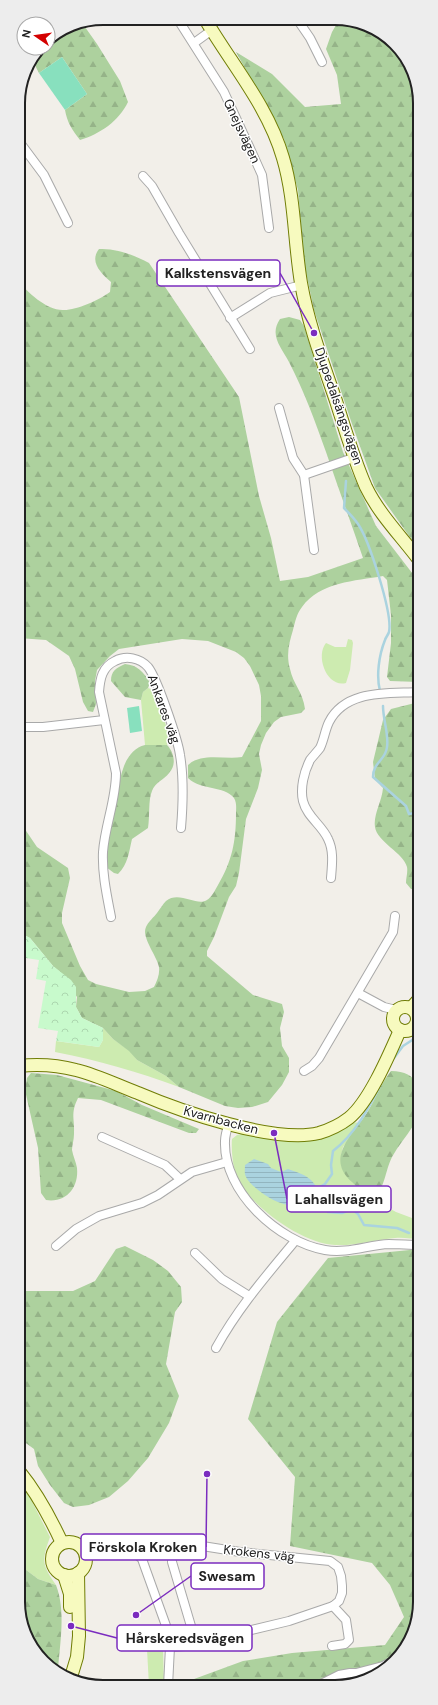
<svg xmlns="http://www.w3.org/2000/svg" width="438" height="1705" font-family="'DM Sans',sans-serif">
<style>
.grass{fill:#cdebb0}
.forest{fill:url(#forest-firs)}
.park{fill:url(#park-crowns)}
.pitch{fill:#88e0be}
.water{fill:url(#water-rules)}
.lines{fill:none;stroke-linecap:round;stroke-linejoin:round}
.stream{stroke:#aad3df;stroke-width:2.5}
.street-casing{stroke:#a9a9a9;stroke-width:10}
.secondary-casing{stroke:#707d05;stroke-width:14}
.street{stroke:#fff;stroke-width:8}
.secondary{stroke:#f7fabf;stroke-width:12}
.labels{text-anchor:middle;dominant-baseline:central;stroke-width:3;stroke-linejoin:round;paint-order:stroke}
.street-label{font-size:13px;fill:#222;stroke:#fff}
.rim{fill:none;stroke:#222;stroke-width:2}
.leader{fill:none;stroke:#7b2cbf;stroke-width:1.5}
.callout-dot{fill:#7b2cbf;stroke:#fff;stroke-width:1.5}
.callout{fill:#fff;stroke:#7b2cbf;stroke-width:1.5}
.callout-label{font-size:14px;text-anchor:middle;font-weight:bold;fill:#222}
</style>
<defs>
<pattern id="forest-firs" width="22" height="20" patternUnits="userSpaceOnUse"><rect width="22" height="20" fill="#add19e"/><path d="M5 1l3.5 6h-7zM16 11l3.5 6h-7z" fill="#95b388"/></pattern>
<pattern id="park-crowns" width="20" height="18" patternUnits="userSpaceOnUse"><rect width="20" height="18" fill="#c8facc"/><path d="M2 6a3 3 0 1 1 6 0M12 15a3 3 0 1 1 6 0" fill="none" stroke="#acd6af"/></pattern>
<pattern id="water-rules" width="6" height="5" patternUnits="userSpaceOnUse"><rect width="6" height="5" fill="#aad3df"/><path d="M0 2.5h6" fill="none" stroke="#92b5bf"/></pattern>
</defs>
<rect width="100%" height="100%" fill="#f2efe9"/>
<g class="grass">
<path d="M348,639L352,640L353,643L350,670L346,683C327,688 315,656 326,643L335,647H346Z"/>
<polygon points="148,688 153,690 171,739 167,745 145,745 141,700 143,692"/>
<path d="M103,1028L113,1039L130,1051L137,1060L166,1076L179,1087C138,1072 98,1060 55,1052L56,1041L99,1047L103,1040Z"/>
<path d="M351,1122L361,1123L343,1147L341,1156L342,1168L363,1194L396,1212L420,1221V1239C412,1239 403,1237 395,1238C375,1240 355,1246 335,1245C303,1244 253,1208 238,1180C233,1170 231,1150 232,1139L237,1135L246,1133L262,1137L303,1141L324,1137Z"/>
<path d="M19,1476L50,1537C42,1560 41,1564 56,1585L38,1579L21,1566L19,1552Z"/>
<polygon points="153,1646 163,1648 164,1686 149,1686 147,1649"/>
</g>
<g class="forest">
<polygon points="339,20 352,20 395,43 419,91 419,550 375,488 352,424 314,310 304,263 298,190 284,139 236,52 272,74 305,107 341,104 337,75 326,49 332,32"/>
<path d="M76,24L85,27L97,44L120,81L128,102C119,121 100,134 80,140C72,130 67,122 65,110L87,94L62,57L39,73C33,62 32,58 39,48H48V39L68,26Z"/>
<path d="M99,249C116,248 134,255 149,263L239,397L259,496L271,538L280,581L308,577L363,558C351,523 338,487 326,452C315,421 304,391 289,362C281,347 269,335 280,319L289,317L300,320L304,326L343,452L376,526L419,582V682L390,681L387,677L391,643V615L387,580L383,576C355,581 320,582 302,607C297,613 295,622 293,630C289,643 286,655 290,669C293,684 303,692 305,709L301,713L281,717L274,722L266,733L261,745L259,754L262,770L258,788L246,819L239,873L236,886L229,897L214,937L207,951V956L253,995L282,1004L284,1012L280,1028L282,1046L289,1058V1072L282,1085L268,1102L252,1107L238,1108L225,1106L179,1087L166,1076L137,1060L129,1051L113,1039L103,1028L82,1018L76,1007L77,997L60,972L53,966L30,938L18,932V819L37,847L68,868L70,878L62,913V923L80,966L88,980L96,984L129,992L145,991L154,987C157,981 160,974 159,967C157,956 141,937 146,927C148,922 154,917 157,913C160,909 163,904 166,901C179,890 197,907 207,900C212,897 215,890 218,885C232,861 236,842 236,813C236,809 237,803 234,798C224,785 201,791 188,778V765C202,752 225,760 242,757L261,721V696L259,685L250,666L244,658L236,652L208,641L182,639L119,649L110,656L97,670L95,681L96,704L93,712L88,711L83,702L75,669L69,656L46,640L18,638V280C27,292 47,311 64,310C77,310 99,300 110,292L111,282C101,273 89,262 99,249Z"/>
<path d="M125,664C137,665 144,672 150,683L148,688L143,692L141,700L125,697L111,681C111,671 116,668 125,664Z"/>
<path d="M419,702L420,890L411,889L406,883C406,878 408,872 407,867C404,853 377,842 375,827C373,815 382,801 383,788L375,779L373,762L383,720L391,709Z"/>
<path d="M145,745H167C174,752 177,765 169,773C164,780 155,782 152,791C148,800 150,817 148,828L132,839C129,852 128,864 118,874L114,873L106,867C106,842 112,820 117,796C119,786 120,776 124,766C128,756 135,747 145,745Z"/>
<path d="M391,1071C419,1071 423,1091 416,1114C415,1118 414,1123 413,1126C406,1137 398,1146 392,1157C385,1171 385,1189 373,1199C363,1194 360,1190 352,1182C324,1157 354,1134 368,1111C376,1098 381,1083 391,1071Z"/>
<path d="M31,1073L57,1075L116,1091L142,1105L199,1129L196,1133H189L101,1100L78,1098C70,1114 75,1119 74,1134C74,1140 72,1145 72,1150C73,1156 76,1162 77,1168C79,1188 66,1203 46,1200L41,1193L38,1148L25,1090L27,1078Z"/>
<polygon points="125,1246 153,1260 168,1271 181,1287 182,1302 175,1312 166,1364 179,1396 169,1423 148,1458 128,1481 109,1497 89,1505 73,1507 64,1503 50,1485 38,1466 34,1449 19,1438 19,1291 73,1291 95,1281 116,1249"/>
<polygon points="420,1249 420,1608 399,1658 377,1676 347,1686 175,1686 243,1661 292,1653 385,1645 404,1617 390,1585 372,1563 290,1546 295,1477 248,1419 277,1322 328,1258"/>
<path d="M19,1552L21,1566L38,1579L56,1585C66,1611 60,1643 58,1670L43,1662L19,1614Z"/>
</g>
<polygon class="park" points="18,932 30,938 53,966 71,980 76,987 76,1007 82,1018 103,1028 103,1040 99,1047 56,1041 58,1031 38,1028 46,981 36,979 39,960 19,957"/>
<g class="pitch">
<polygon points="62,57 87,94 65,110 39,73"/>
<polygon points="139,706 142,731 130,733 127,708"/>
</g>
<path class="water" d="M254,1159L268,1164L271,1168L281,1172L288,1169C311,1177 315,1179 322,1203C310,1205 297,1208 284,1204C273,1202 251,1187 246,1177C244,1173 245,1169 245,1165Z"/>
<g class="lines">
<g class="stream">
<path d="M346,481L344,508C349,513 354,518 358,524C369,540 393,614 389,632C388,635 386,637 385,640C379,655 376,676 380,691"/>
<path d="M383,706C383,720 389,734 387,747C386,760 373,762 373,777L406,806L409,814L420,812"/>
<polyline points="394,1058 403,1046 420,1035"/>
<path d="M318,1188L325,1184L332,1174L331,1165L333,1151C355,1134 369,1108 381,1084"/>
<polyline points="322,1203 328,1212 342,1213 352,1209 358,1214 364,1225 397,1228 409,1233"/>
</g>
<g class="street-casing">
<g id="street">
<polyline points="177,18 224,92 253,155 262,175 269,228"/>
<polyline points="297,19 310,38 322,62"/>
<polyline points="194,43 212,30"/>
<polyline points="18,140 44,175 68,223"/>
<polyline points="143,176 152,186 179,233 250,349"/>
<polyline points="230,318 270,293 302,285"/>
<polyline points="279,408 293,458 304,475 314,550"/>
<polyline points="304,475 356,457"/>
<polyline points="18,727 43,727 104,720"/>
<path d="M331,878C332,865 334,851 328,839C322,825 307,817 303,801C300,788 304,772 310,760C313,756 317,752 320,748C324,740 325,730 329,722C346,689 388,694 419,692"/>
<path d="M111,917C107,896 102,874 103,852C105,825 116,800 116,773L99,692C100,679 102,667 115,661C126,655 140,658 148,667C157,678 178,740 180,755C184,779 183,804 181,828"/>
<polyline points="358,993 384,1007 396,1010"/>
<polyline points="416,1023 420,1023"/>
<polyline points="304,1071 312,1066 319,1058 393,932 395,916"/>
<path d="M229,1123C227,1129 225,1135 225,1141C223,1192 279,1242 325,1250C347,1254 368,1245 389,1244C399,1244 410,1245 420,1245"/>
<polyline points="102,1137 165,1165 180,1179"/>
<polyline points="56,1246 76,1229 99,1216 142,1203 158,1195 192,1172 227,1162"/>
<polyline points="195,1253 222,1279 249,1296"/>
<path d="M216,1348C238,1308 266,1276 295,1241"/>
<path d="M85,1555C103,1552 129,1544 142,1559L169,1634L170,1647L168,1686"/>
<polyline points="138,1555 151,1546 162,1542 171,1541 240,1552 330,1561 338,1567 341,1576 342,1586 342,1593 339,1601 333,1606 289,1621 185,1646 170,1647"/>
<polyline points="172,1562 196,1643"/>
<polyline points="332,1646 345,1644 349,1640 346,1620 333,1606"/>
<polyline points="317,1686 339,1675 350,1673 356,1673 383,1666 399,1658"/>
</g>
</g>
<g class="secondary-casing">
<g id="secondary">
<path d="M205,19C232,65 268,106 283,158C295,198 294,241 301,283C308,323 323,363 336,401C345,429 354,460 366,487C379,514 401,536 419,560"/>
<circle cx="405" cy="1019" r="12"/>
<polyline points="411,1008 420,998"/>
<path d="M19,1066C38,1064 57,1065 76,1070C97,1075 117,1085 138,1093C180,1111 275,1144 319,1133C329,1130 340,1125 349,1118C369,1102 389,1055 400,1030"/>
<path d="M19,1471C37,1493 50,1517 62,1543"/>
<circle cx="69" cy="1559" r="17"/>
<polyline points="64,1575 70,1594 70,1607"/>
<polyline points="71,1677 77,1657 79,1636 78,1573"/>
</g>
</g>
<use href="#street" class="street"/>
<use href="#secondary" class="secondary"/>
</g>
<g class="labels">
<g class="street-label">
<text transform="translate(242 131) rotate(65)">Gnejsvägen</text>
<text transform="translate(339 406) rotate(71)">Djupedalsängsvägen</text>
<text transform="translate(164 709) rotate(70)">Ankares väg</text>
<text transform="translate(221 1120) rotate(15)">Kvarnbacken</text>
<text transform="translate(259 1553) rotate(6)">Krokens väg</text>
</g>
</g>
<path d="M0 0H438V1705H0ZM103 25H335A78 78 0 0 1 413 103V1602A78 78 0 0 1 335 1680H103A78 78 0 0 1 25 1602V103A78 78 0 0 1 103 25Z" fill="#ededed" fill-rule="evenodd"/>
<path class="rim" d="M103 25H335A78 78 0 0 1 413 103V1602A78 78 0 0 1 335 1680H103A78 78 0 0 1 25 1602V103A78 78 0 0 1 103 25Z"/>
<path class="leader" d="M314 333L280 273M274 1133L287 1199M207 1474L206 1547M136 1615L191 1576M71 1626L117 1638"/>
<g class="callout-dot">
<circle cx="314" cy="333" r="4"/>
<circle cx="274" cy="1133" r="4"/>
<circle cx="207" cy="1474" r="4"/>
<circle cx="136" cy="1615" r="4"/>
<circle cx="71" cy="1626" r="4"/>
</g>
<g class="callout">
<rect x="157" y="260" width="123" height="26" rx="4"/>
<rect x="287" y="1186" width="104" height="26" rx="4"/>
<rect x="81" y="1534" width="125" height="26" rx="4"/>
<rect x="191" y="1563" width="73" height="26" rx="4"/>
<rect x="117" y="1625" width="135" height="26" rx="4"/>
</g>
<g class="callout-label">
<text x="218" y="278">Kalkstensvägen</text>
<text x="339" y="1204">Lahallsvägen</text>
<text x="143" y="1552">Förskola Kroken</text>
<text x="227" y="1581">Swesam</text>
<text x="185" y="1643">Hårskeredsvägen</text>
</g>
<g transform="translate(36 36) rotate(283)"><circle r="19" fill="#ffffff" stroke="#a7a7a7"/>
<path d="M0-3L7 15L0 10L-7 15Z" fill="#d40000"/>
<text y="-6" font-size="11" font-weight="bold" text-anchor="middle" fill="#222222">N</text>
</g>
</svg>
